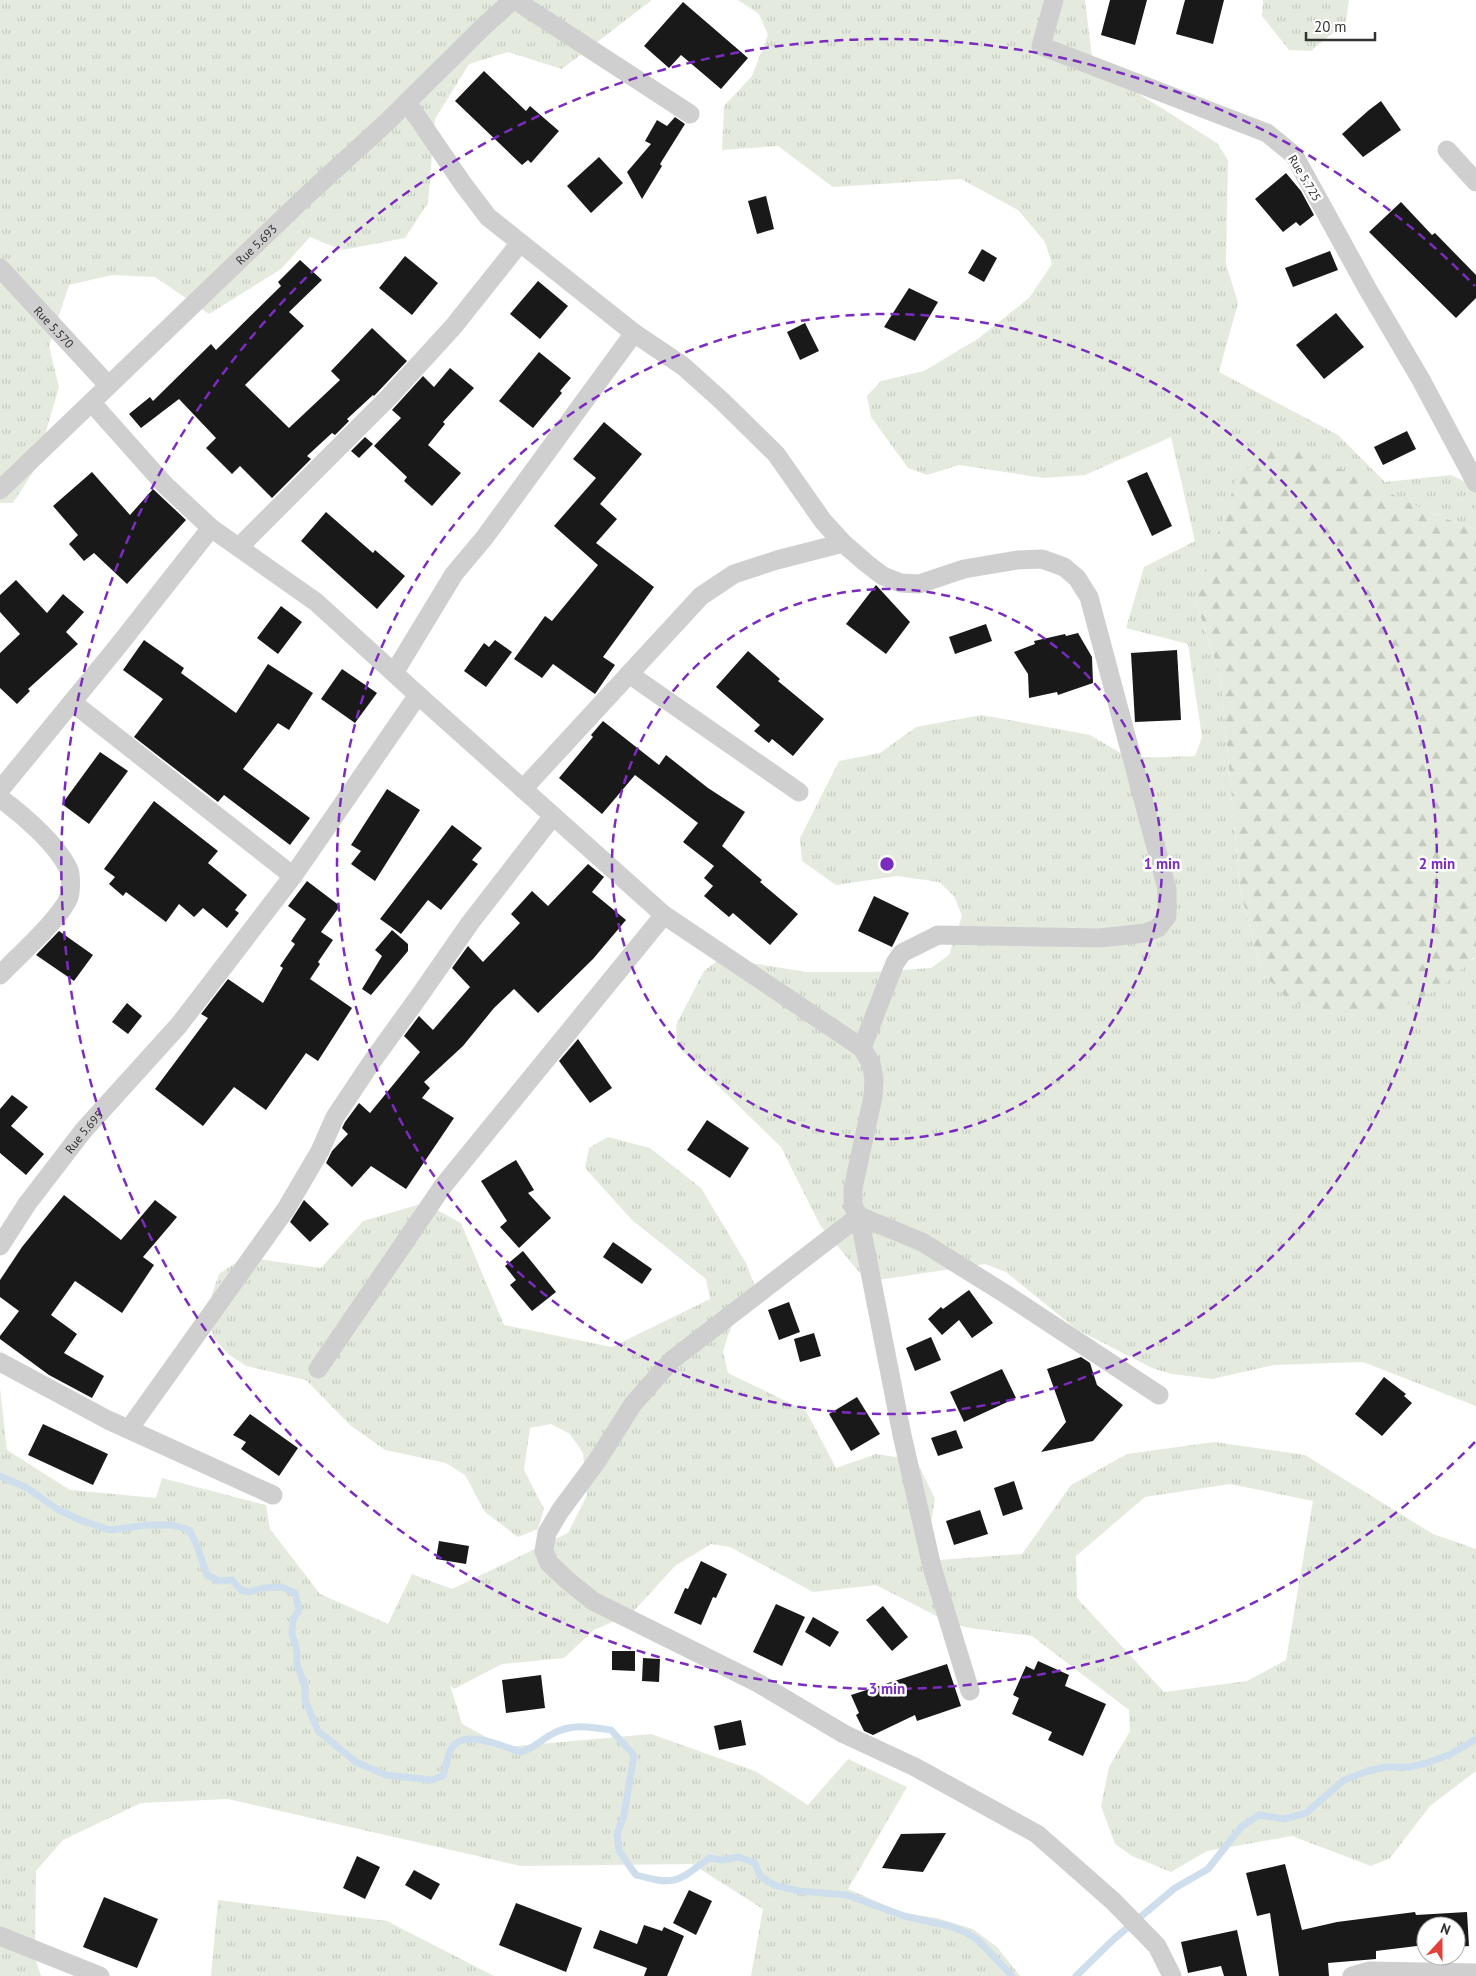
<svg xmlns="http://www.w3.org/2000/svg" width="1476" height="1976" font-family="'PT Sans',sans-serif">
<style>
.grass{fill:url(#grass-tufts);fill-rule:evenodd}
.forest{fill:url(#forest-firs)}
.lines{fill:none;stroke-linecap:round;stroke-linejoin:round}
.stream{stroke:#cedeed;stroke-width:7}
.building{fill:#191919}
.minor{stroke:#cfcfcf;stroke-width:19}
.ring{fill:none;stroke:#7b2cbf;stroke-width:2.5;stroke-dasharray:9 6}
.labels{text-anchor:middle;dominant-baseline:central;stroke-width:5;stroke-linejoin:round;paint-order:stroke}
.street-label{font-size:12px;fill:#323232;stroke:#fff}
.centre{fill:#7b2cbf;stroke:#fff;stroke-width:2.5}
.ring-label{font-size:15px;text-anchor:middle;font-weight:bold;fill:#7b2cbf;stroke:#fff;stroke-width:5;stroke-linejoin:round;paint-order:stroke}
</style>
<defs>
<pattern id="grass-tufts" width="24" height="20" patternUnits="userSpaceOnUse" patternTransform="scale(1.25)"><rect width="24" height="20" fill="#e4ebde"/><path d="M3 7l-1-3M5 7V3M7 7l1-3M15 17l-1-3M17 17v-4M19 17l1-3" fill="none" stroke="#c4cabf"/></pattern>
<pattern id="forest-firs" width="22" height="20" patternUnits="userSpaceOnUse" patternTransform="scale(1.25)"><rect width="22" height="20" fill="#e4ebde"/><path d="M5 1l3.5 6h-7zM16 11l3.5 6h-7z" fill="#c4cabf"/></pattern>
</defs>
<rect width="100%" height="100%" fill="#fff"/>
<g class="grass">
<polygon points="0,0 652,0 562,69 508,52 469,64 435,119 428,203 405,238 342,250 310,237 281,269 209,314 155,277 112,275 69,285 49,346 59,387 35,469 13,503 0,503"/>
<polygon points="738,0 1085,0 1093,65 1217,143 1228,160 1226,264 1238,303 1219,372 1338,435 1385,482 1451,475 1476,487 1476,530 1429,512 1195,599 1221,678 1240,889 1262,973 1292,1002 1331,1012 1474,959 1476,956 1476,1406 1363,1362 1274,1365 1212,1379 1172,1374 1152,1368 1076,1329 1006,1272 985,1264 878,1280 859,1272 820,1225 781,1147 677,1046 676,1025 704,971 721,958 806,972 873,972 931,968 949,955 962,916 954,896 939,882 897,876 836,885 802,861 800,838 839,761 880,753 916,727 982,715 1090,735 1129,758 1195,756 1202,737 1188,644 1126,628 1144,567 1195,541 1171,437 1085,475 1044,478 959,465 927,475 908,468 871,417 867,396 881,381 924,371 979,338 1029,298 1052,264 1045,242 1018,210 961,179 833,187 778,146 722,150 724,106 752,76 768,35 759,14"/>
<polygon points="1263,0 1349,0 1346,22 1311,51 1289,50 1262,16"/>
<path d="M608,1137L650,1148L701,1188L746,1263L754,1284L729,1332L723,1352L728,1373L806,1411L836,1468L876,1454L916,1460L935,1499L928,1541L939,1560L1022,1554L1071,1485L1127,1454L1214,1442L1305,1455L1433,1534L1476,1549V1771L1430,1806L1390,1858L1371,1866L1292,1836L1207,1851L1171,1872L1132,1856L1115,1844L1101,1806L1109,1767L1130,1731L1129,1710L1032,1636L970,1628L950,1623L876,1585L813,1592L730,1547L711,1544L675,1566L631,1614L594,1630L564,1658L502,1664L454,1689L450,1685L462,1724L505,1747L651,1734L755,1771L808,1805L848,1759L907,1787L848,1889L903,1913L937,1918L973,1929L997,1947L1020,1976H751L763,1909L692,1864L521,1866L228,1799L141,1803L63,1840L36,1871L35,1958L41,1976H0V1388L7,1450L70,1490L156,1498L162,1478L266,1505L270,1529L320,1594L388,1624L412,1574L452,1589L568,1533L587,1495L583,1453L570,1434L551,1424L530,1428L524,1470L544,1509L538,1529L518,1537L485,1512L465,1475L446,1463L385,1450L350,1425L306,1380L246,1366L228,1354L213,1337L210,1315L212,1294L219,1274L237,1262L258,1259L321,1268L363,1221L424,1203L461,1223L504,1325L612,1347L710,1299L706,1279L632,1220L585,1168L589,1148ZM1230,1484L1313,1501L1286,1660L1247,1681L1164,1692L1077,1598L1076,1556L1145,1497Z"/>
<polygon points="218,1900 387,1921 494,1976 211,1976"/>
</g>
<polygon class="forest" points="1289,446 1309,454 1429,512 1476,530 1476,956 1439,989 1395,1010 1331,1012 1291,1002 1262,973 1240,889 1221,678 1195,599 1237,478 1268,450"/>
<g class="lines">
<g class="stream">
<path d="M0,1476L27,1488L57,1509L80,1520L110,1530L148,1525H173L189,1530L196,1543L207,1575L219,1581L232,1580L241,1590L249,1592L263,1588L282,1587L295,1593L299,1609L293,1620L292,1634L297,1651V1664L305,1687V1700L318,1731L356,1762L386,1775L432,1780L443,1776C446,1767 447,1757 451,1749C463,1727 503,1747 521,1752C533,1749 541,1740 552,1734C572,1723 591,1727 611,1730L634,1755L624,1815L617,1834L619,1851L636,1875C676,1886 677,1882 709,1858L722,1860L739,1857L755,1863L760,1876L774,1885L799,1891L847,1895L904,1916L949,1926L965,1932L978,1940L1012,1976"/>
<polyline points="1076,1976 1114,1939 1175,1888 1208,1869 1241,1827 1259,1815 1284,1819 1306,1813 1344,1780 1368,1771 1386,1767 1409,1767 1427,1763 1451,1754 1476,1739"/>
</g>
</g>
<g class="building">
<polygon points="1110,0 1147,0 1135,45 1101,35"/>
<polygon points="1185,0 1224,0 1213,44 1176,34"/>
<polygon points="683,2 748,58 721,89 681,55 669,68 644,46"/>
<polygon points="484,71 526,111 530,106 559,131 531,163 528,160 522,165 455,101"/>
<polygon points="1381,101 1401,130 1363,157 1342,134 1369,110"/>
<polygon points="675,117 685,124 660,164 662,166 642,199 627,172 651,144 645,141 657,120 667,126"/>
<polygon points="599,157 623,183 591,213 567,186"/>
<polygon points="1286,173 1301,191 1314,215 1300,226 1296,222 1283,232 1255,199"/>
<polygon points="766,196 774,229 757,234 748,201"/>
<polygon points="1401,202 1432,235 1435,233 1476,275 1476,298 1456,318 1369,232"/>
<polygon points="982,249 997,258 984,282 968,273"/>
<polygon points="1330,251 1338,270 1293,287 1285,268"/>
<polygon points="405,256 438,283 412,315 379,288"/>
<polygon points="300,260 322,280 289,312 304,326 245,385 289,428 340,380 331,371 372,328 407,361 374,396 373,395 347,419 349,421 335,435 332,433 307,456 311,459 272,498 240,466 232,474 206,448 216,438 179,399 141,428 129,414 150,397 153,401 211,344 216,350 281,286 278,282"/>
<polygon points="538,281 568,306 540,339 510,314"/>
<polygon points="909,288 938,302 915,341 884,327"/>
<polygon points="1336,313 1364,347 1324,379 1296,345"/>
<polygon points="805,323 819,351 800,360 787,332"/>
<polygon points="539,352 571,378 560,391 562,393 533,428 499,401"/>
<polygon points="450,368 474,388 443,422 445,424 428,445 461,473 432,506 404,481 407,477 374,446 401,418 392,410 423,376 434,387"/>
<polygon points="604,422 642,454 600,504 617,519 596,543 654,587 603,657 615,665 595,694 553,664 542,678 514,659 545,616 552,621 598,565 554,526 596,478 573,459"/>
<polygon points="1407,431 1416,449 1383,465 1374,447"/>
<polygon points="365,437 373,444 359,458 351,451"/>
<polygon points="92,472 130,515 153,489 186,520 127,584 94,553 84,561 69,544 78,535 53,506"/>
<polygon points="1147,472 1172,526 1152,536 1127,481"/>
<polygon points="326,512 373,553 375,550 405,576 377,609 301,541"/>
<polygon points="16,580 47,613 63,594 84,612 66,632 78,644 28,689 30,691 17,704 0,688 0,653 20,634 0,612 0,595"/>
<polygon points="876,585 910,622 886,654 846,624"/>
<polygon points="281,606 302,622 278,654 257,638"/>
<polygon points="986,624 992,641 955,654 949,637"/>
<polygon points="1078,633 1092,657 1093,683 1058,695 1057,692 1029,698 1028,674 1014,652 1035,644 1034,641 1065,634 1066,636"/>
<polygon points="144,640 184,668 181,673 236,713 268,664 313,693 289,730 278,723 243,769 310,818 290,845 224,795 218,802 134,737 163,699 123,670"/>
<polygon points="495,640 512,652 486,687 464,671 484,643 489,647"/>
<polygon points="1177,650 1181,720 1135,722 1131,653"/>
<polygon points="748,651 780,679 778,681 824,719 793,756 772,739 769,743 754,731 760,725 716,687"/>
<polygon points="342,669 377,693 355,723 321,699"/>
<polygon points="603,721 659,765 666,755 708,788 745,812 722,846 762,880 760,882 798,914 770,945 733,913 729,917 704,896 713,886 704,878 714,866 683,842 698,823 635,775 602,814 559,778 593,737 591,735"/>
<polygon points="100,752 128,771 89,824 62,804"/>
<polygon points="387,789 420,810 375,881 351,864 361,851 351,845"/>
<polygon points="154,801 218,851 208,863 247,895 235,910 239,913 227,928 203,908 194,917 179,904 166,922 126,892 123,896 109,884 115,877 104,869"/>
<polygon points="452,825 482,848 472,860 478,864 441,910 428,900 401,934 380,919"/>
<polygon points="588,864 604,877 592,892 626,920 593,959 538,1013 514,989 494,1008 463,1046 424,1082 430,1088 422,1098 454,1118 406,1189 371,1166 352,1187 326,1163 332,1151 348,1134 342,1128 345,1122 359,1103 370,1113 420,1052 404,1036 419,1016 433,1030 470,987 452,968 468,946 483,962 520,923 511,914 532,891 548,906"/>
<polygon points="307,881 340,906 321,932 333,940 318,962 320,964 310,979 352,1008 318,1061 306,1053 266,1110 234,1087 203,1126 155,1089 208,1018 201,1014 228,979 263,1003 283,968 280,966 295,944 291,941 306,919 288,906"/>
<polygon points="874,896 909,913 892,947 858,931"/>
<polygon points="392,930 408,944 408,951 371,995 362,989 382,956 375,950"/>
<polygon points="59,931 93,955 74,981 36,955"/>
<polygon points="127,1003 142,1016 128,1034 112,1022"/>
<polygon points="578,1039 612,1088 590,1103 559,1061"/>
<polygon points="12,1095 28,1107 11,1126 44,1154 26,1175 0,1153 0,1109"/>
<polygon points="707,1120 749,1148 730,1178 687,1150"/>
<polygon points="516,1160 534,1190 528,1193 551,1218 519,1248 500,1227 507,1221 481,1181"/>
<polygon points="64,1195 121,1240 155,1200 177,1217 143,1257 154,1265 122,1313 75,1281 51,1315 77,1334 64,1353 104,1376 92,1398 49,1375 0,1339 0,1336 19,1311 0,1297 0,1280 22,1247"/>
<polygon points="304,1200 329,1224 310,1242 290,1222"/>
<polygon points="613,1242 652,1269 642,1284 603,1257"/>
<polygon points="523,1251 556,1292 532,1311 510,1285 516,1280 505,1266"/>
<polygon points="969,1290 993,1323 972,1338 959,1320 942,1335 928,1319 941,1307 943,1309"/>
<polygon points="789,1302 800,1332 779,1340 768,1310"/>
<polygon points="814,1333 821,1356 800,1362 794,1339"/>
<polygon points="931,1337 941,1360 915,1371 906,1348"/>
<polygon points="1081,1357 1090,1363 1097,1385 1123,1405 1093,1441 1041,1452 1066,1422 1047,1369"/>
<polygon points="1002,1369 1016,1398 964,1422 950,1392"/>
<polygon points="1384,1377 1406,1394 1404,1396 1412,1403 1382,1436 1355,1414"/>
<polygon points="857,1397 880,1434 851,1451 829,1414"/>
<polygon points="250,1414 298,1448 279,1476 241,1449 246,1442 233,1435"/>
<polygon points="43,1424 108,1454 93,1485 28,1455"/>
<polygon points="956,1430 963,1448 938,1456 931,1438"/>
<polygon points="1014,1481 1023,1509 1003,1516 994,1488"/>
<polygon points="980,1510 988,1534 954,1545 946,1521"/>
<polygon points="439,1541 469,1546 466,1564 436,1559"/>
<polygon points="701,1561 727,1574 716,1598 713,1597 701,1625 674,1613 685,1588 688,1589"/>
<polygon points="776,1604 805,1617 782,1666 753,1652"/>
<polygon points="883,1606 908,1637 892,1651 866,1620"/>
<polygon points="813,1617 839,1632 830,1647 805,1632"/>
<polygon points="612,1651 635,1651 635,1671 612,1670"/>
<polygon points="643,1658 660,1659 659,1682 642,1681"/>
<polygon points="1038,1661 1069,1675 1065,1686 1106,1704 1083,1756 1048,1740 1052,1732 1012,1714 1019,1698 1013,1695 1026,1666 1034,1670"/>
<polygon points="947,1664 961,1706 917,1721 915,1715 873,1735 864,1731 856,1715 859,1713 851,1695"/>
<polygon points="541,1675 545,1708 506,1713 502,1680"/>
<polygon points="741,1720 746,1745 719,1750 714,1726"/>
<polygon points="946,1833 923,1872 882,1868 901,1834"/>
<polygon points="357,1856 380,1867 365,1899 343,1888"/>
<polygon points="1285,1864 1302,1930 1337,1922 1415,1912 1416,1915 1467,1912 1469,1946 1456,1947 1456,1926 1426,1926 1426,1949 1425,1945 1376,1951 1376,1959 1328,1963 1329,1976 1279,1976 1270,1913 1257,1916 1246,1873"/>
<polygon points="414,1870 440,1884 431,1900 405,1885"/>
<polygon points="689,1890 712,1901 696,1935 673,1923"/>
<polygon points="104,1897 158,1919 137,1968 83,1947"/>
<polygon points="516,1903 582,1928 566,1972 499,1945"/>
<polygon points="644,1925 662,1931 664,1927 684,1936 667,1976 644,1976 647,1968 593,1948 600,1930 637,1944"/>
<polygon points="1237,1930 1247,1976 1224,1976 1221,1966 1188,1973 1181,1942"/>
</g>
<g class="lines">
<g class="minor">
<polyline points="515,0 690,114"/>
<polyline points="1054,0 1041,46 1267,133 1294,155 1367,288 1420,378 1476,483"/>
<polyline points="407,102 463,184 488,217 634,333 683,366 722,401 776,454 823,521 843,543 866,563 883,576 901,583 919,584 964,569 1017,560 1042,559 1064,567 1077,578 1089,597 1167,889 1167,916 1158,928 1145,933 1100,938 938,935 902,953 895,963 862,1048"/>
<polyline points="1447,150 1476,182"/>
<path id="s1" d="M0,268L108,385"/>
<path id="s2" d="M0,490L305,197L387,122L484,26L513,0"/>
<polyline points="239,547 389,397 453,327 520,243"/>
<polyline points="394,673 454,574 485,537 634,333"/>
<polyline points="629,674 799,792"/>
<polyline points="418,695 664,915 862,1048 871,1063 874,1079 873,1097 853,1188 853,1206 859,1216 922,1242 1007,1295 1159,1395"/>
<polyline points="72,702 293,876"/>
<polyline points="523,789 701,596 734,574 777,560 843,543"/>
<polyline points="0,790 118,646 211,528"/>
<path d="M0,798C23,815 57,844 69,870C71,875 71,891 69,897C61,918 17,957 0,975"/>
<path id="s3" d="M0,1246L27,1204L83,1131L179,1025L293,876L418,695L316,602L211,528L165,485L92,403"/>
<polyline points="0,1362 108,1420 273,1495"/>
<polyline points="318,1369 443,1186 664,915"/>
<polyline points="129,1429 286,1209 320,1151 335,1117 371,1063 420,995 470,923 553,816"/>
<polyline points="970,1691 932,1567 902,1435 859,1216 672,1360 633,1404 597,1461 560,1511 547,1533 544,1551 549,1563 568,1581 593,1601 758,1683 844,1734 915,1767 1037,1834 1113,1901 1157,1946 1172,1976"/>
<polyline points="0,1936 100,1976"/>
<polyline points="1352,1976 1370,1971 1476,1973"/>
</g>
</g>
<g class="ring">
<circle cx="887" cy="864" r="275"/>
<circle cx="887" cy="864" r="550"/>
<path d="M1475 1442A825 825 0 1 1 1475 286"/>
</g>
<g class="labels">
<g class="street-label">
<text transform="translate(1305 178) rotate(59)">Rue 5.725</text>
<text stroke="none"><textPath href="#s2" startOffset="355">Rue 5.693</textPath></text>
<text stroke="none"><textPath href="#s1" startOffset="80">Rue 5.570</textPath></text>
<text stroke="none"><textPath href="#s3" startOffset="142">Rue 5.695</textPath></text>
</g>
</g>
<circle cx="887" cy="864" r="8" class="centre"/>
<g class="ring-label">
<text x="1162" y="869">1 min</text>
<text x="1437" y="869">2 min</text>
<text x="887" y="1694">3 min</text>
</g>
<g transform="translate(1441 1941) rotate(21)"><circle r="24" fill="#ffffff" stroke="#adadad"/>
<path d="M0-4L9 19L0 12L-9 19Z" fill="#e3403a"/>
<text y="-8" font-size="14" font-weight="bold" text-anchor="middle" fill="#323232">N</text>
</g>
<path d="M1306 32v8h69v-8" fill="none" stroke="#323232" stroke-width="2.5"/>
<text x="1314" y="32" font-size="15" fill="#323232" stroke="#ffffff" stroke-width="4" paint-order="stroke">20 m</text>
</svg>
